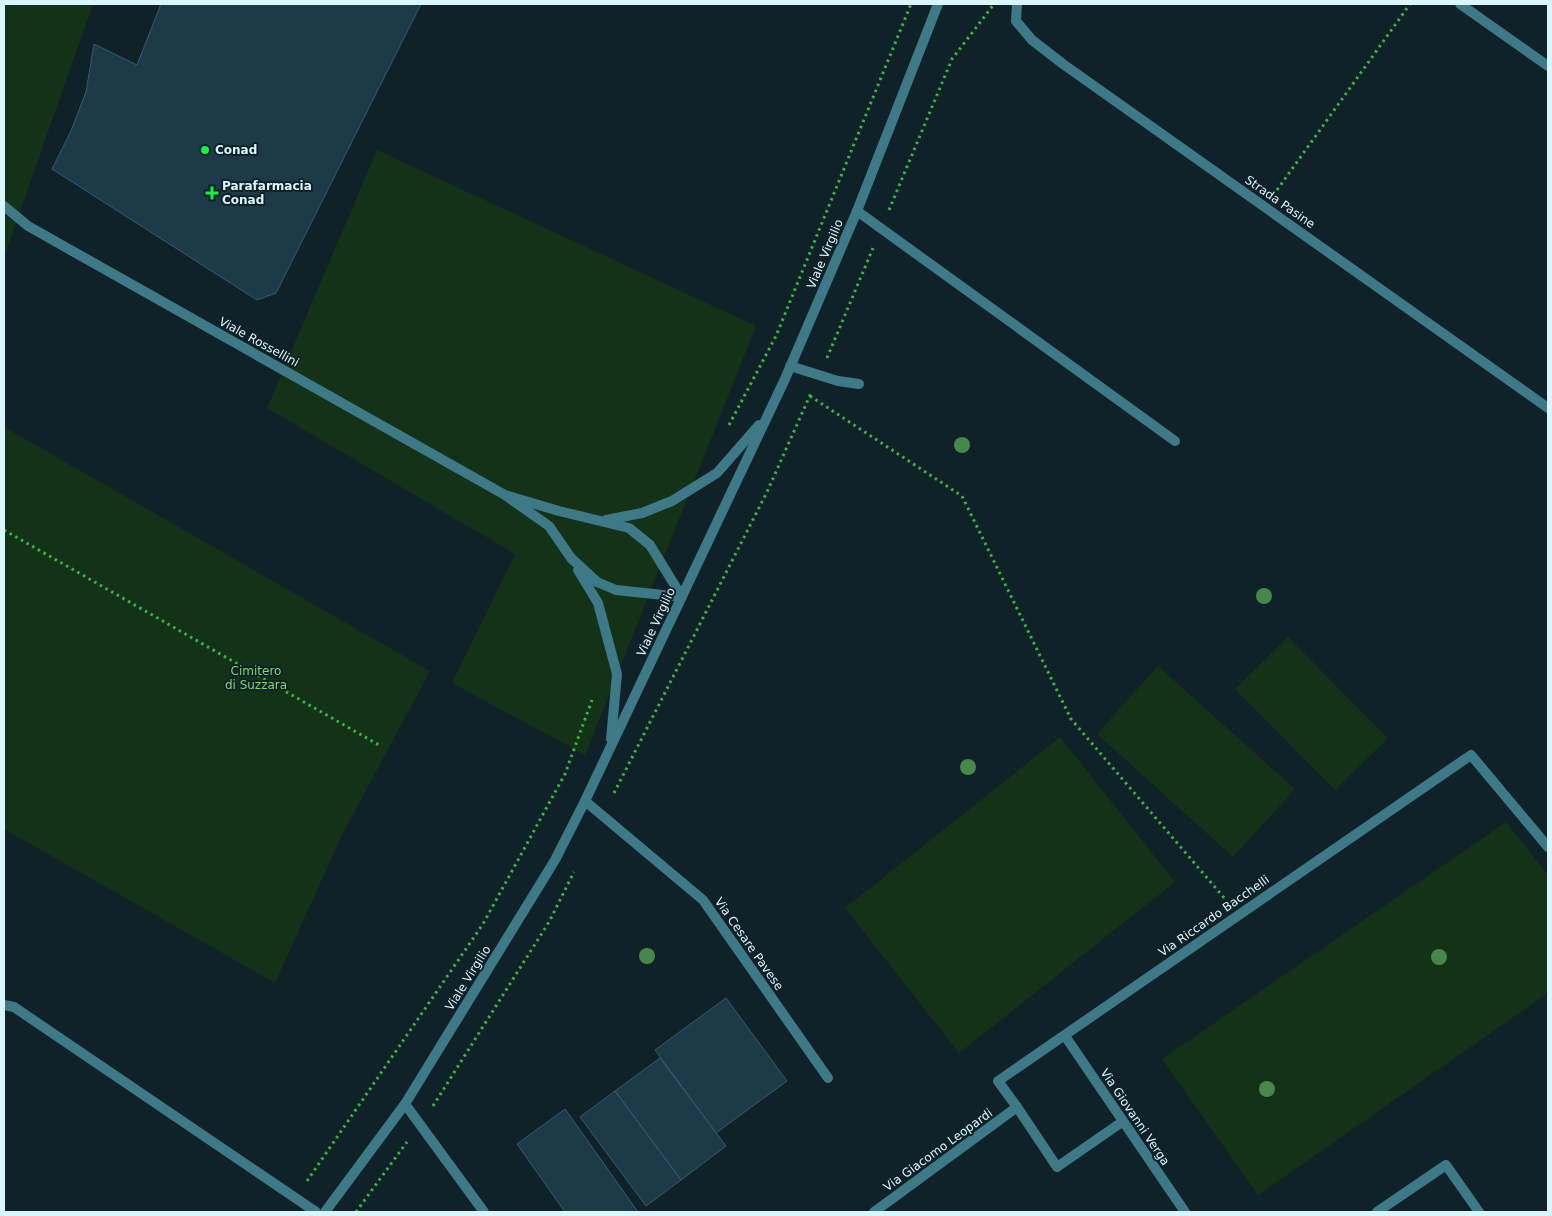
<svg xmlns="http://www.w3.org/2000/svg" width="1552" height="1216" font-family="'DejaVu Sans',sans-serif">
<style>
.green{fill:#143217}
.building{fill:#1d3a49;stroke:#305d74}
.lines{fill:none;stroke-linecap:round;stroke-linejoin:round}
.path{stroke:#33b83e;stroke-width:3;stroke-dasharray:2.5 4;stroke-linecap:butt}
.service{stroke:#3d7986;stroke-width:10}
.minor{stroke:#3d7986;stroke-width:10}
.tree{fill:#47884a}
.poi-dot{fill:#0af944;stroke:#112128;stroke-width:2}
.labels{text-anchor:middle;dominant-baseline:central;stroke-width:4;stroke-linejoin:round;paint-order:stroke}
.poi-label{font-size:12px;font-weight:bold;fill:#d9f5fe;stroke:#112128;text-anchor:start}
.street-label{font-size:12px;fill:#d9f5fe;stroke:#112128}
.park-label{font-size:12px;fill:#73dd66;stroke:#112128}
</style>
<rect width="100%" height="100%" fill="#112128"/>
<g class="green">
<polygon points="4,4 93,4 4,257"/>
<polygon points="377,150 756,326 585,755 452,683 515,554 267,408"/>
<polygon points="4,427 430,671 342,835 275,983 4,829"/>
<polygon points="1288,637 1388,738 1335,790 1235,689"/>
<polygon points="1158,666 1295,789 1233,857 1097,734"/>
<polygon points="1060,737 1175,882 959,1053 845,908"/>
<polygon points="1506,822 1548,875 1548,993 1258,1195 1162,1059"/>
</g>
<g class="building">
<polygon points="161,4 421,4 276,293 257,300 52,169 71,131 86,92 94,44 137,65"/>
<polygon points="726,998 787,1081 716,1133 655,1050"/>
<polygon points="660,1058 726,1146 681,1180 615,1091"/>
<polygon points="615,1091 681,1180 646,1206 580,1117"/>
<polygon points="565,1109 638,1212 565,1212 517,1144"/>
</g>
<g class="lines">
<g class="path">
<polyline points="1277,190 1410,4"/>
<polyline points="889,210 952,59 994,4"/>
<polyline points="827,358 873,248"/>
<polyline points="810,396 962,496 1071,719 1226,900"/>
<polyline points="729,425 776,336 911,4"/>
<polyline points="4,530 379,745"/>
<polyline points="614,793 767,492 811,393"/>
<polyline points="433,1106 549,922 574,872"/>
<polyline points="307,1181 483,924 565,774 592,700"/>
<polyline points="356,1212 407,1142"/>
</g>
<polyline class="service" points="1017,1107 1057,1167 1122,1122"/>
<g class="minor">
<polyline points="1017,4 1016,21 1032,40 1063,64 1548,408"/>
<polyline points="1460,4 1548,66"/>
<polyline points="4,206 28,226 505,495 549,526 571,558 597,582 616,590 682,597 650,545 629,528 559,511 505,495"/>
<polyline points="857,211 1175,441"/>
<polyline points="790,366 838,381 859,384"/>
<polyline points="606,520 642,513 672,501 717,473 759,425"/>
<polyline points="578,570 598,603 617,674 611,739"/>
<polyline points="585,801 703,900 828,1078"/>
<polyline points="4,1005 14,1007 316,1212"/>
<polyline points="1065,1036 1185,1212"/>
<polyline points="405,1104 484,1212"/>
<polyline points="325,1212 405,1104 555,860 585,801 785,379 857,211 938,4"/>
<polyline points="874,1212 1017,1107 998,1081 1471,755 1548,847"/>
<polyline points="1377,1212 1446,1165 1479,1212"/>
</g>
</g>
<g class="tree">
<circle cx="962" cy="445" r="8"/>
<circle cx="1264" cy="596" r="8"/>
<circle cx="968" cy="767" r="8"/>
<circle cx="647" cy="956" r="8"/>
<circle cx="1439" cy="957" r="8"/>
<circle cx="1267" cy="1089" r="8"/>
</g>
<g class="poi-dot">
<circle cx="205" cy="150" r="5"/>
<path d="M209.5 185.5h5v5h5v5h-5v5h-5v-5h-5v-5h5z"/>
</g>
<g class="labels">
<g class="poi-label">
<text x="215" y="150">Conad</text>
<text x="222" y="186">Parafarmacia<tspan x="222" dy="14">Conad</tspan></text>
</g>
<g class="street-label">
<text transform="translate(1280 202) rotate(35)">Strada Pasine</text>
<text transform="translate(825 254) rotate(-67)">Viale Virgilio</text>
<text transform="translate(259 342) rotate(29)">Viale Rossellini</text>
<text transform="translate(656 622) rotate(-65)">Viale Virgilio</text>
<text transform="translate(1214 916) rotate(-35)">Via Riccardo Bacchelli</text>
<text transform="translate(749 944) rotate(55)">Via Cesare Pavese</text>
<text transform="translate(468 978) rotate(-58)">Viale Virgilio</text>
<text transform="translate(1135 1117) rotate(56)">Via Giovanni Verga</text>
<text transform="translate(938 1150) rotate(-36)">Via Giacomo Leopardi</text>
</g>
<g class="park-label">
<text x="256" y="671">Cimitero<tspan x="256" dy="14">di Suzzara</tspan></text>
</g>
</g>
<rect width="1552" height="1216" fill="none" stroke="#d9f5fe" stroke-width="10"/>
</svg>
